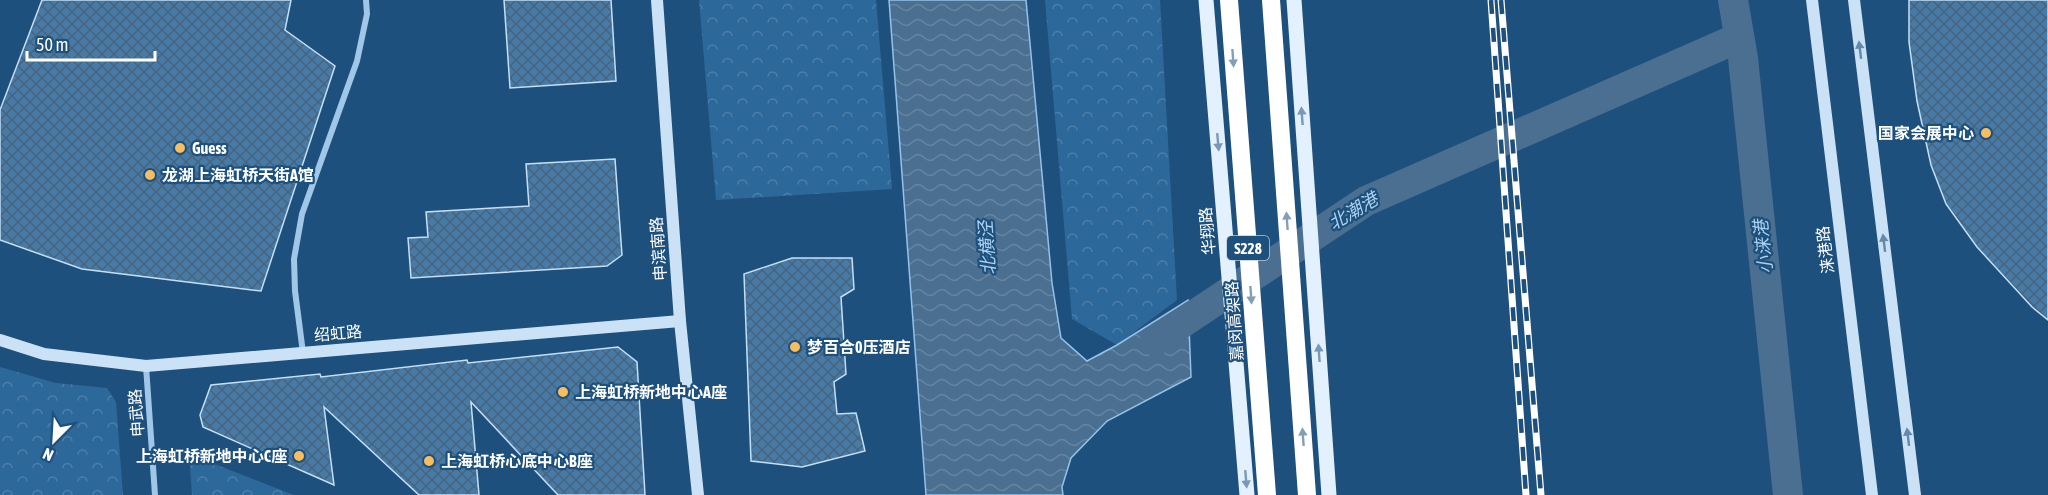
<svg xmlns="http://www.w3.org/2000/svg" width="2048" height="495" font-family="'Asap Condensed','Noto Sans SC',sans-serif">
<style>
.park{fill:url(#park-crowns)}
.water{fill:url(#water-waves);stroke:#94c3e9;stroke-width:1.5}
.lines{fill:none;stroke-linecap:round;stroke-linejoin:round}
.river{stroke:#4a6f90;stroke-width:30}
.building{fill:url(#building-cross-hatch);stroke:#c4dff6;stroke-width:1.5}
.street{stroke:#a0c7e8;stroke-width:6}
.secondary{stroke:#cbe2f6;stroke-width:12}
.primary{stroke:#e3f0fe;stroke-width:15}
.highway{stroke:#fff;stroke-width:18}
.rail-casing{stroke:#fff;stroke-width:7}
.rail{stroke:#1e507d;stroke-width:4.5;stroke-dasharray:14;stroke-linecap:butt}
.oneway{fill:#638aad}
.oneway2{fill:#839fb8}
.oneway3{fill:#7798b7}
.poi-dot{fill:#f7bd5f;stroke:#1e507d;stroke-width:2}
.labels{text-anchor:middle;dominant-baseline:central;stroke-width:4.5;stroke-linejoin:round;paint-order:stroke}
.shield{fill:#1e507d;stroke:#bccad8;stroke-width:1.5}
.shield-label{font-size:15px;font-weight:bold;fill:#fff}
.poi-label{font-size:16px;font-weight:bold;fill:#fff;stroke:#1e507d;text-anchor:start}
.street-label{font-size:16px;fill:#fff;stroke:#1e507d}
.water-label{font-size:18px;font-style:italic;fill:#acd1f0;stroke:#1e507d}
</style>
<defs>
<pattern id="park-crowns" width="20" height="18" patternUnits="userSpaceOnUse" patternTransform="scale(1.5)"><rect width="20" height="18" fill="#2d689a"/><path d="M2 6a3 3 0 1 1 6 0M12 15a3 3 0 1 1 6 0" fill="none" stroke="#4c7fa9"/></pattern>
<pattern id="water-waves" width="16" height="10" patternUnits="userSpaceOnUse" patternTransform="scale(1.5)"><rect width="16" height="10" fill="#4a6f90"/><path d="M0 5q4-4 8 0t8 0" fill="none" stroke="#6585a1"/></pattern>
<pattern id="building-cross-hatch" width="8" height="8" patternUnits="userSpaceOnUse" patternTransform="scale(1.5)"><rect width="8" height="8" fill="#467aa7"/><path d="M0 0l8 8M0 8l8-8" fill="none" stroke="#49637a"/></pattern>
</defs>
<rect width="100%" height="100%" fill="#1e507d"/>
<g class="park">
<polygon points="699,0 876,0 892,189 716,200"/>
<polygon points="1045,0 1160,0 1177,300 1117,345 1072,319"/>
<polygon points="0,367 56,383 107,388 116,402 123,495 0,495"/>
<polygon points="189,454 294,495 192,495"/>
</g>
<polygon class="water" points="889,0 1026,0 1052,283 1061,338 1087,361 1117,345 1188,300 1191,377 1107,421 1071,458 1062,487 1063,495 926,495"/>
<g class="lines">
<g class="river">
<polyline points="1733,0 1743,58 1788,495"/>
<polyline points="1155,341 1366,201 1738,38"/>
</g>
</g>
<g class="building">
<polygon points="42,0 291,0 285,30 335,66 261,291 82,269 0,240 0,110"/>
<polygon points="504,0 611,0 616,81 510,88"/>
<polygon points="1909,0 2048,0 2048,320 2032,307 1977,247 1946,204 1931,165 1917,101 1909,42"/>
<polygon points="615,159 622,255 607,266 411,278 408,238 428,237 426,212 529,206 526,164"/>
<polygon points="792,258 852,258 854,289 841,297 846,374 834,382 837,414 856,413 865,451 802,467 751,461 744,274"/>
<polygon points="618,347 637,362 645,495 558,495 471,402 479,495 419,495 324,407 334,485 203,427 200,415 211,385 320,374 321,377 467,360 468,363"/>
</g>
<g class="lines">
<g class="street">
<polyline points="303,353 295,291 294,259 302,214 357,61 367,14 366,0"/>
<polyline points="146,366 155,495"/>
</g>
<g class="secondary">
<polyline points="657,0 680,321 698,495"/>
<polyline points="1812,0 1872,495"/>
<polyline points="1854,0 1915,495"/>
<polyline points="0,340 44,354 146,366 680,321"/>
</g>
<g class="primary">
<polyline points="1206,0 1247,495"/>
<polyline points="1294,0 1329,495"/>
</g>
<g class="highway">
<polyline points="1229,0 1267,495"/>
<polyline points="1271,0 1307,495"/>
</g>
<g class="rail-casing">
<g id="rail">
<polyline points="1491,0 1526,495"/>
<polyline points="1501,0 1541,495"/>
</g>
</g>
<use href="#rail" class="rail"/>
</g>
<defs><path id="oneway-solid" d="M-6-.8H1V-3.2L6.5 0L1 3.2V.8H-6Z" transform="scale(1.5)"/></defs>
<g class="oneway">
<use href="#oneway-solid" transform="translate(1860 50) rotate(-97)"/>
<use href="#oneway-solid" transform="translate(1884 243) rotate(-97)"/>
<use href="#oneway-solid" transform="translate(1908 437) rotate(-97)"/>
</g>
<g class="oneway2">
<use href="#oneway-solid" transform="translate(1233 58) rotate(86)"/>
<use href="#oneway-solid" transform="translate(1287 221) rotate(-94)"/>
<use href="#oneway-solid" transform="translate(1251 295) rotate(86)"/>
<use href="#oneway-solid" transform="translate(1303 437) rotate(-94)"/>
</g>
<g class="oneway3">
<use href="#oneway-solid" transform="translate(1302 116) rotate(-94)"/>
<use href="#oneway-solid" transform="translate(1218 142) rotate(85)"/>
<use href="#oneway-solid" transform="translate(1319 353) rotate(-94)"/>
<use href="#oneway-solid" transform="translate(1246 479) rotate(85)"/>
</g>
<g class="poi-dot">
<circle cx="1986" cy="133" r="6"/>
<circle cx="180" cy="148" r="6"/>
<circle cx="150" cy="175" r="6"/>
<circle cx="795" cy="347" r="6"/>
<circle cx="563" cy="392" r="6"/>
<circle cx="299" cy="456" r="6"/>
<circle cx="429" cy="461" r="6"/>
</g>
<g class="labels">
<rect class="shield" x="1227" y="236" width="42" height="24" rx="4.5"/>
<g class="shield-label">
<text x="1248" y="248">S228</text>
</g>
<g class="poi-label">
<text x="1974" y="133" text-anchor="end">国家会展中心</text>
<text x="192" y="148">Guess</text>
<text x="162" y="175">龙湖上海虹桥天街A馆</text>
<text x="807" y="347">梦百合0压酒店</text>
<text x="575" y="392">上海虹桥新地中心A座</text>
<text x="287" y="456" text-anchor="end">上海虹桥新地中心C座</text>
<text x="441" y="461">上海虹桥心底中心B座</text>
</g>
<g class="street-label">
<text transform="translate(1207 231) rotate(-95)">华翔路</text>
<text transform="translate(658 249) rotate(-94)">申滨南路</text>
<text transform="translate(1825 250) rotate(-97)">涞港路</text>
<text transform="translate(1234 321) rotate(-94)">嘉闵高架路</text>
<text transform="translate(338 333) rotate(-5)">绍虹路</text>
<text transform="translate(136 413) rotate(-94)">申武路</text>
</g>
<g class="water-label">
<text transform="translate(1353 211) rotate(-31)">北潮港</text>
<text transform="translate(1763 247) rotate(-96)">小涞港</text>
<text transform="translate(987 248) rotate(-94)">北横泾</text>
</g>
</g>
<g transform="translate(54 441) rotate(204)" stroke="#1e507d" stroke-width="4.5" paint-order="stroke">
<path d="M0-4.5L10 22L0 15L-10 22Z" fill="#ffffff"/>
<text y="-9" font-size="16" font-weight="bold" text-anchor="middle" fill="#ffffff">N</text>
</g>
<path d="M27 51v9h128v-9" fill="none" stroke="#ffffff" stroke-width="3"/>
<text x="36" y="51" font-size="18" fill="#ffffff" stroke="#1e507d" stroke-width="4.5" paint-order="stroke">50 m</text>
</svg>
